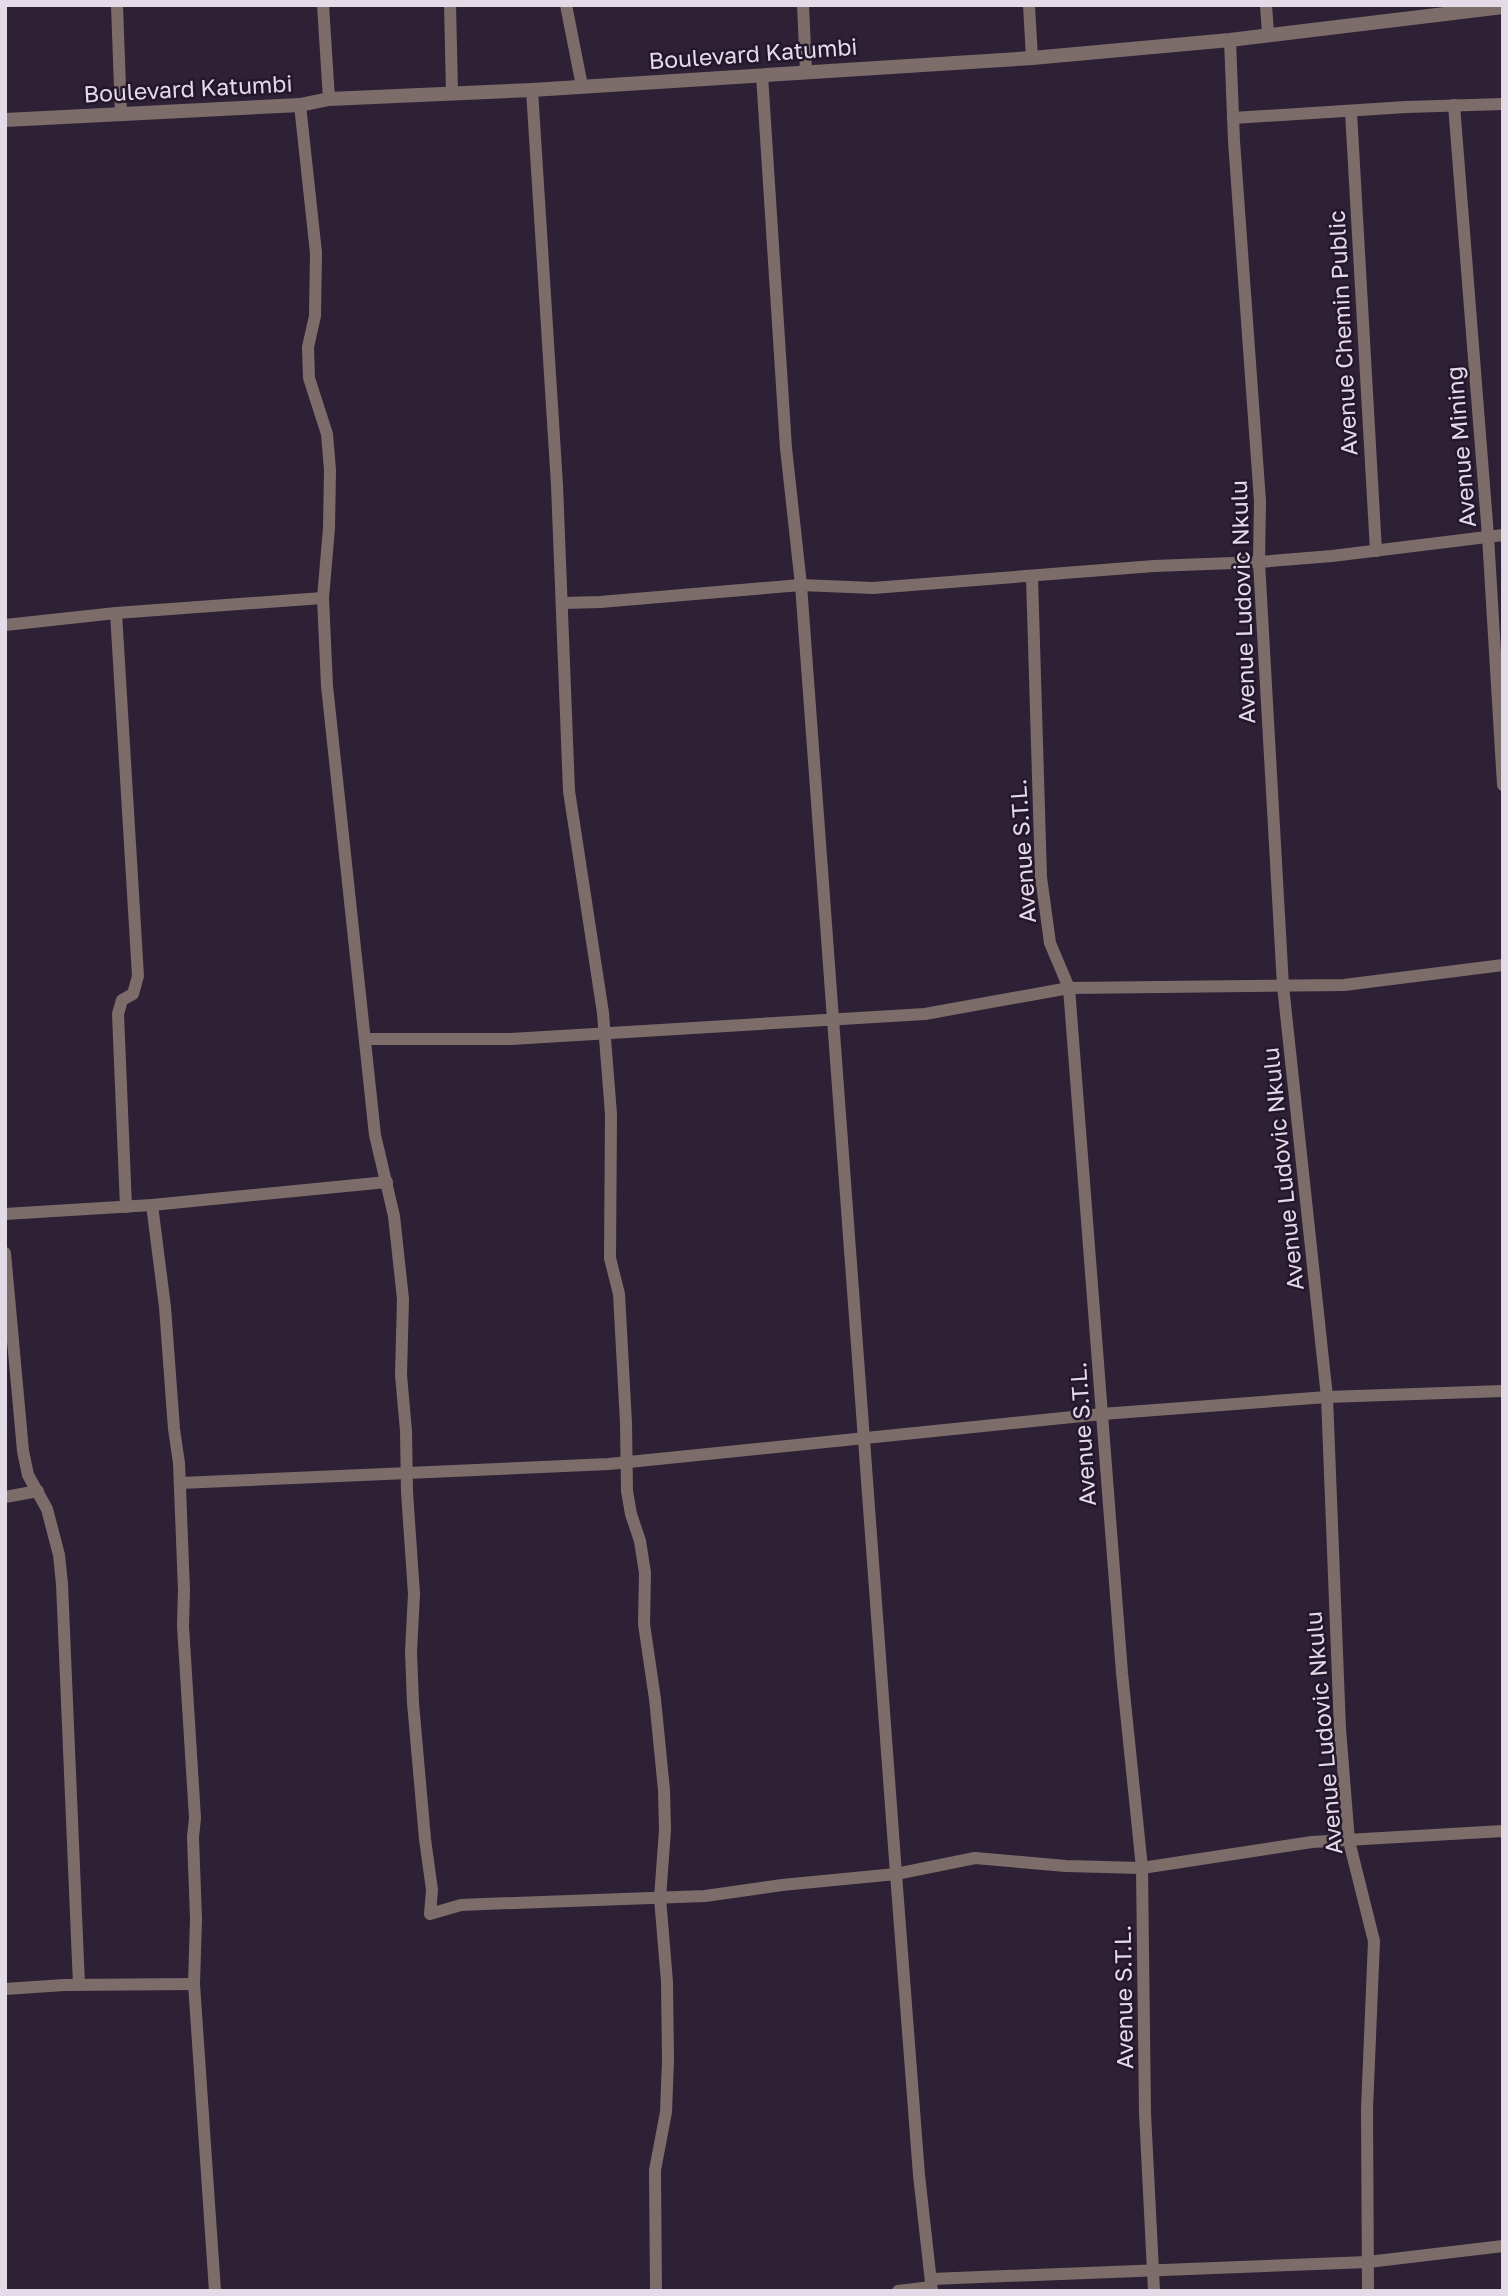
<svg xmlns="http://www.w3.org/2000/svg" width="1508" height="2296" font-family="'Golos Text',sans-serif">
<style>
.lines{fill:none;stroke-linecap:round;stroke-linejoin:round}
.minor{stroke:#7c6d6a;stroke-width:12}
.tertiary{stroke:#7c6d6a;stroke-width:14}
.labels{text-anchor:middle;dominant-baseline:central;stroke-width:5;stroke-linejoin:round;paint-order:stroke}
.street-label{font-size:23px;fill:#e3dbe8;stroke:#24172b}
</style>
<rect width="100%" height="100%" fill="#2e2135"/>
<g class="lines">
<g class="minor">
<polyline points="117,5 121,115"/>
<polyline points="323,5 329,99"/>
<polyline points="450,5 452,92"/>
<polyline points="566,5 582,86"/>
<polyline points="803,5 806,72"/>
<polyline points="1029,5 1032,58"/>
<polyline points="1266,5 1268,34"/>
<polyline points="1230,40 1234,141 1260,501 1259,562 1283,986 1327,1397 1340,1729 1349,1841 1374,1941 1367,2109 1368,2291"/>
<polyline points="762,75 786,448 801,585 896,1874 919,2175 932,2291"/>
<polyline points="532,90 557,485 569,791 603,1013 611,1114 610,1258 619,1294 626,1423 627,1491 631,1514 640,1541 645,1573 644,1624 655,1699 664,1790 665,1830 660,1898 667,1982 668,2060 666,2112 655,2170 656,2291"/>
<polyline points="300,105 316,253 315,316 308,347 309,378 327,434 330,470 329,528 323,598 327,686 375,1135 394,1216 403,1299 401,1375 406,1431 407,1492 414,1594 411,1652 413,1703 425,1839 432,1890 430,1914 461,1905 484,1904 705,1896 782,1885 896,1874 975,1858 1066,1866 1142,1868 1312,1842 1503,1831"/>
<polyline points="1454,105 1488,536 1503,785"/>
<polyline points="1351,112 1376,551"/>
<polyline points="1233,118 1406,107 1503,104"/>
<polyline points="1032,577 1041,877 1050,943 1069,988 1122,1673 1142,1868 1145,2113 1154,2291"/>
<polyline points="563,603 600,602 801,585 873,588 1154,566 1259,562 1332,556 1503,535"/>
<polyline points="116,613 138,976 133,994 122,1000 118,1014 126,1207"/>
<polyline points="5,625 116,613 323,598"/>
<polyline points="365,1039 511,1039 925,1014 1069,988 1344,985 1503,965"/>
<polyline points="152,1205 165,1307 174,1429 179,1463 184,1590 183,1626 195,1818 193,1837 196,1919 194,1984 215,2291"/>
<polyline points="5,1214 152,1205 387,1182"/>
<polyline points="5,1253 23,1451 28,1475 47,1509 59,1555 62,1584 79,1985"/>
<polyline points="180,1483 609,1464 1102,1414 1327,1397 1503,1391"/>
<polyline points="5,1497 38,1491"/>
<polyline points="5,1989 64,1985 194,1984"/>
<polyline points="931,2279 1368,2262 1503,2246"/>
<polyline points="898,2291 931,2287"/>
</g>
<polyline class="tertiary" points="5,120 300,105 329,99 532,90 1032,58 1230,40 1503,7"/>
</g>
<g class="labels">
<g class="street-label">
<text transform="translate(753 53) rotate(-4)">Boulevard Katumbi</text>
<text transform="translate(188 88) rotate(-3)">Boulevard Katumbi</text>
<text transform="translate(1342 333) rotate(-93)">Avenue Chemin Public</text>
<text transform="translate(1460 447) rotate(-95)">Avenue Mining</text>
<text transform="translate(1242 602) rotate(-92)">Avenue Ludovic Nkulu</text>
<text transform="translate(1022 851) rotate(-94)">Avenue S.T.L.</text>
<text transform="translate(1282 1169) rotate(-96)">Avenue Ludovic Nkulu</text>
<text transform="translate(1082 1434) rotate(-94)">Avenue S.T.L.</text>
<text transform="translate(1323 1733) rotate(-95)">Avenue Ludovic Nkulu</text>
<text transform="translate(1123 1997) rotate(-91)">Avenue S.T.L.</text>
</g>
</g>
<rect width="1508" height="2296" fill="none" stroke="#e3dbe8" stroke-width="14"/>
</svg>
